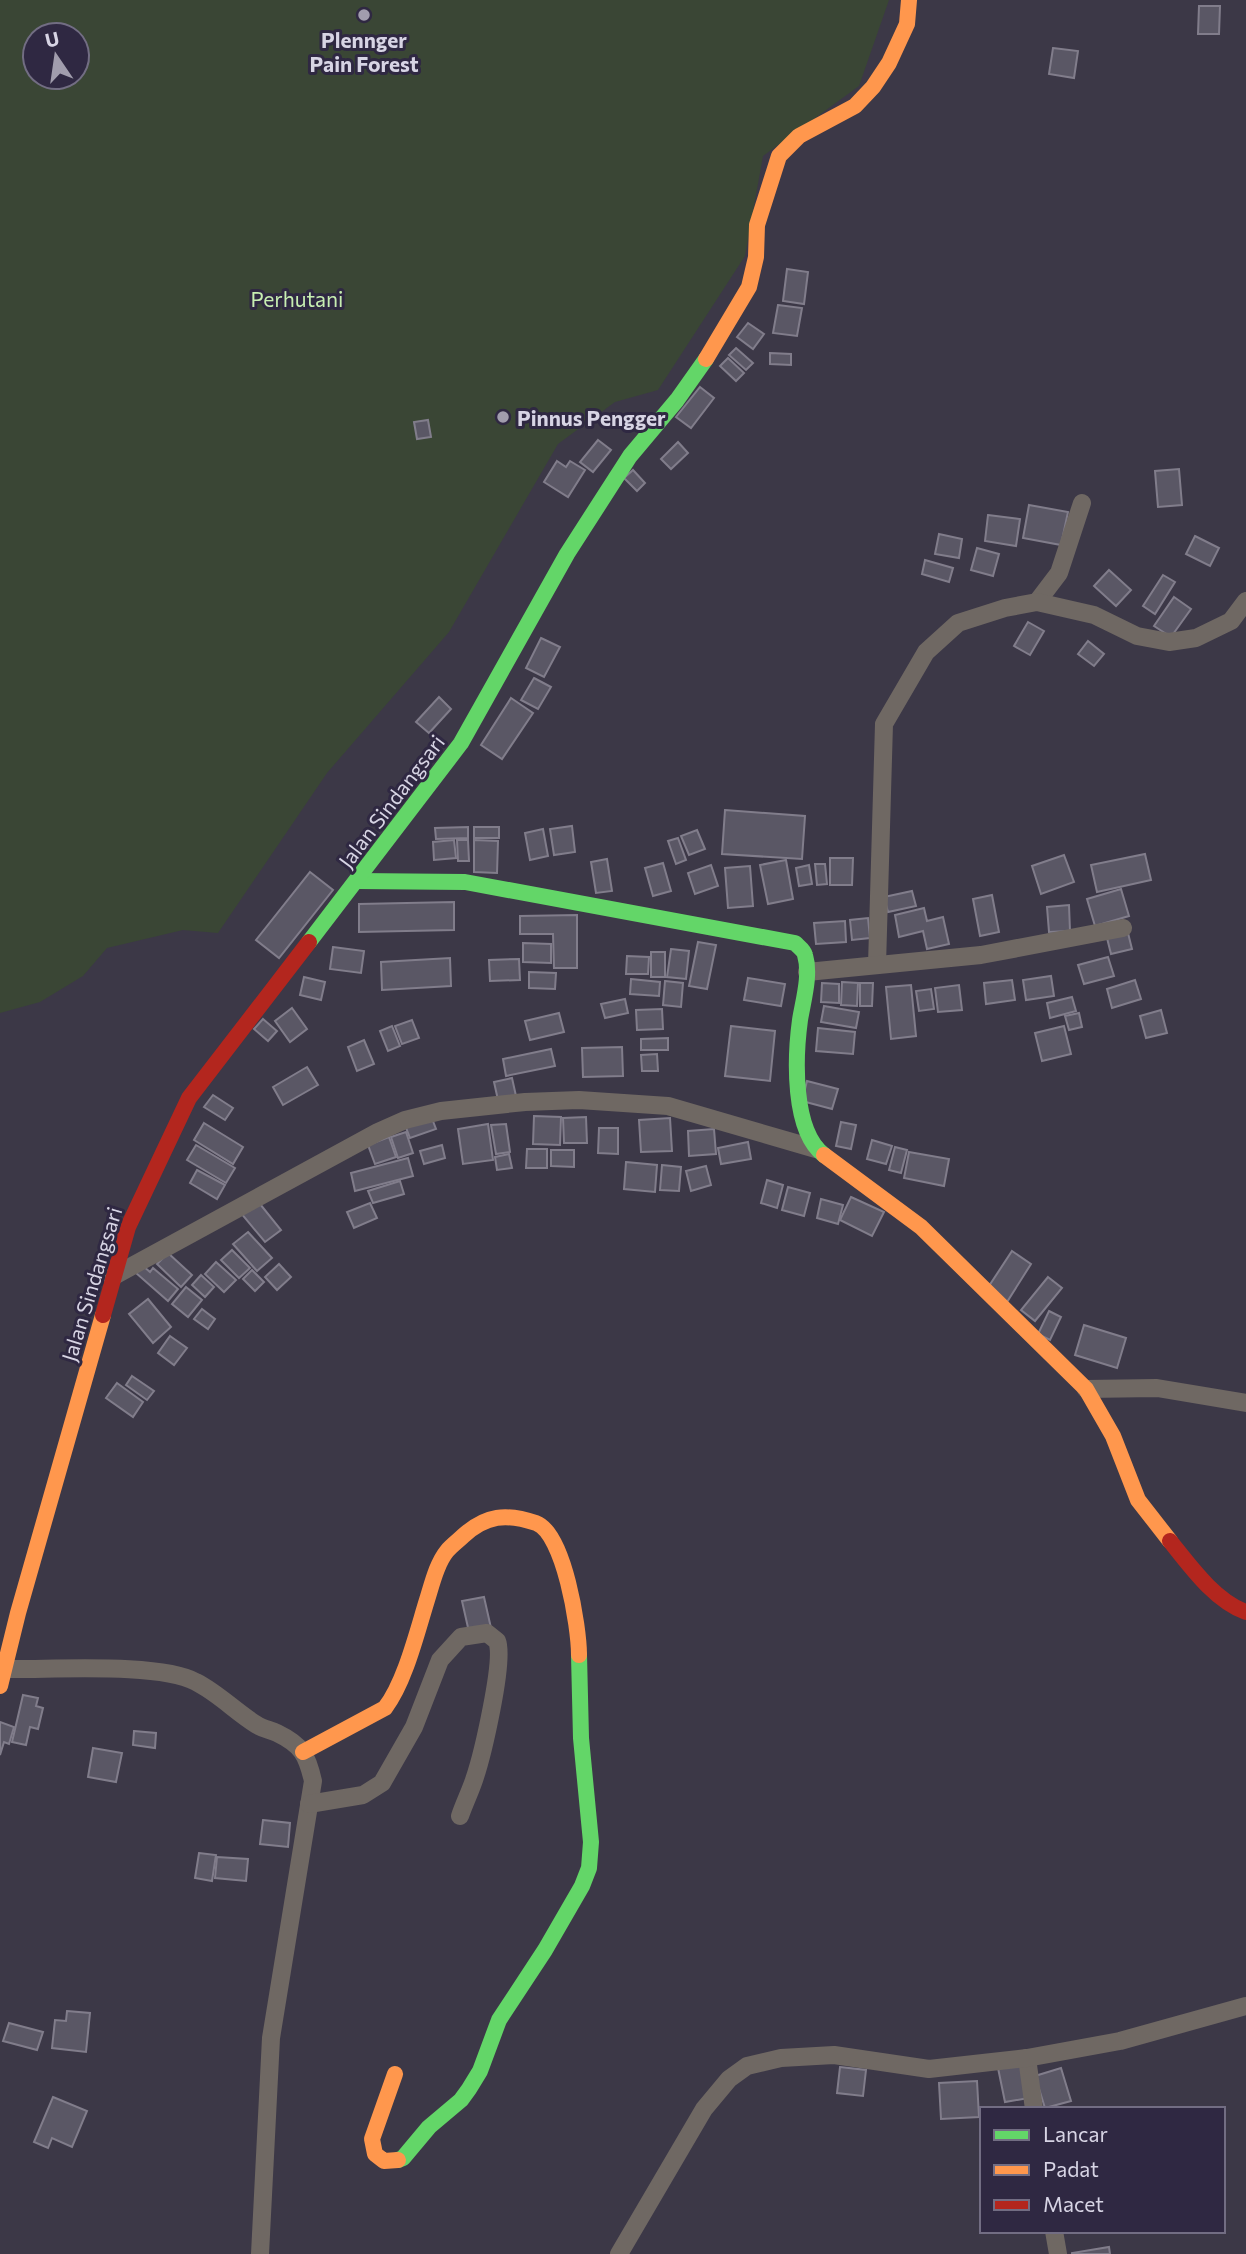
<svg xmlns="http://www.w3.org/2000/svg" width="1246" height="2254" font-family="Commissioner,sans-serif">
<style>
.green{fill:#3a4635;fill-rule:evenodd}
.building{fill:#5a5765;stroke:#817d8b;stroke-width:2}
.lines{fill:none;stroke-linecap:round;stroke-linejoin:round}
.street{stroke:#6f6863;stroke-width:18}
.fast{stroke:#63d668;stroke-width:16}
.slow{stroke:#ff974d;stroke-width:16}
.jam{stroke:#b3261e;stroke-width:16}
.poi-dot{fill:#a19dad;stroke:#2f2842;stroke-width:2.5}
.labels{text-anchor:middle;dominant-baseline:central;stroke-width:6;stroke-linejoin:round;paint-order:stroke}
.poi-label{font-size:21px;font-weight:bold;fill:#d7d4e4;stroke:#2f2842}
.park-label{font-size:21px;fill:#c7eeb1;stroke:#2f2842}
.street-label{font-size:21px;fill:#d7d4e4;stroke:#2f2842}
</style>
<rect width="100%" height="100%" fill="#3c3847"/>
<path class="green" d="M0,0H889L859,86L763,156L745,256L658,390L615,402L558,444L449,632L327,773L218,933L183,930L107,948L83,976L40,1002L0,1013ZM35,35H77V77H35Z"/>
<g class="building">
<polygon points="1199,6 1220,6 1219,34 1198,34"/>
<polygon points="1053,48 1078,51 1074,78 1049,74"/>
<polygon points="787,269 808,272 804,304 783,301"/>
<polygon points="778,305 802,308 797,336 773,333"/>
<polygon points="748,323 764,334 753,349 737,337"/>
<polygon points="736,348 753,363 746,370 729,355"/>
<polygon points="770,353 791,354 791,365 770,364"/>
<polygon points="728,358 744,373 736,381 720,366"/>
<polygon points="700,387 714,398 691,428 676,417"/>
<polygon points="428,420 431,437 417,439 414,422"/>
<polygon points="598,440 611,450 593,472 580,462"/>
<polygon points="678,442 688,453 671,469 661,459"/>
<polygon points="557,461 566,467 570,461 585,470 568,497 544,482"/>
<polygon points="1179,469 1182,505 1158,507 1155,471"/>
<polygon points="633,470 645,483 637,491 624,478"/>
<polygon points="1029,505 1068,512 1061,545 1023,538"/>
<polygon points="988,515 1020,519 1016,546 985,541"/>
<polygon points="939,534 962,539 959,558 935,554"/>
<polygon points="1195,536 1219,548 1210,566 1186,554"/>
<polygon points="977,548 999,554 993,576 971,570"/>
<polygon points="925,560 953,568 949,582 922,574"/>
<polygon points="1109,570 1131,590 1116,606 1094,586"/>
<polygon points="1163,575 1175,582 1155,614 1143,606"/>
<polygon points="1174,597 1191,609 1171,637 1154,626"/>
<polygon points="1028,622 1044,631 1030,655 1014,646"/>
<polygon points="541,638 560,647 544,677 526,668"/>
<polygon points="1088,641 1104,654 1094,666 1078,654"/>
<polygon points="534,678 551,687 538,709 521,700"/>
<polygon points="439,697 451,709 429,733 416,722"/>
<polygon points="511,698 533,713 502,759 481,745"/>
<polygon points="725,810 805,816 802,859 722,854"/>
<polygon points="572,826 575,852 554,855 550,829"/>
<polygon points="468,827 468,838 436,839 435,828"/>
<rect x="474" y="827" width="25" height="11"/>
<polygon points="543,829 548,856 530,860 525,833"/>
<polygon points="697,830 705,849 689,855 681,836"/>
<polygon points="678,838 686,860 676,864 668,841"/>
<polygon points="454,840 456,858 434,860 433,842"/>
<polygon points="457,840 468,840 469,861 458,861"/>
<polygon points="474,840 498,841 497,873 474,872"/>
<polygon points="1145,854 1151,880 1097,892 1091,865"/>
<polygon points="1064,855 1074,882 1041,894 1032,866"/>
<polygon points="830,858 853,858 852,885 830,885"/>
<polygon points="607,859 612,891 596,893 591,862"/>
<polygon points="786,860 793,899 768,904 760,865"/>
<polygon points="663,863 671,891 653,896 645,868"/>
<polygon points="815,864 825,864 827,884 817,885"/>
<polygon points="711,865 718,886 695,894 688,873"/>
<polygon points="809,865 812,884 799,886 796,868"/>
<polygon points="750,866 753,906 728,908 725,868"/>
<polygon points="310,872 333,890 279,958 256,940"/>
<polygon points="1121,889 1129,916 1095,926 1087,899"/>
<polygon points="912,891 916,906 888,912 884,897"/>
<polygon points="992,895 999,932 980,936 973,899"/>
<polygon points="454,902 454,930 359,932 359,904"/>
<polygon points="1069,905 1070,931 1049,932 1047,907"/>
<polygon points="924,908 927,921 943,917 949,944 927,949 923,931 899,937 895,915"/>
<polygon points="577,915 577,968 554,968 553,934 520,934 520,916"/>
<polygon points="868,918 870,938 852,940 850,920"/>
<polygon points="845,921 846,942 816,944 814,923"/>
<polygon points="1128,933 1132,949 1111,954 1107,938"/>
<polygon points="698,942 716,945 707,989 689,986"/>
<polygon points="523,943 551,944 551,963 523,962"/>
<polygon points="333,947 364,951 361,973 330,969"/>
<polygon points="671,949 689,951 686,979 667,977"/>
<rect x="651" y="952" width="14" height="25"/>
<polygon points="627,956 649,957 648,974 626,974"/>
<polygon points="1108,957 1114,976 1084,984 1078,965"/>
<polygon points="450,958 451,986 382,990 381,962"/>
<polygon points="519,959 520,980 490,981 489,960"/>
<polygon points="529,972 556,973 555,989 529,988"/>
<polygon points="1051,976 1054,996 1026,1000 1023,980"/>
<polygon points="304,977 325,982 321,1000 300,995"/>
<polygon points="748,978 785,984 781,1006 744,1000"/>
<polygon points="631,979 660,982 659,996 630,994"/>
<polygon points="1012,980 1015,1000 986,1004 984,983"/>
<polygon points="1135,980 1141,999 1112,1008 1107,989"/>
<polygon points="665,981 683,983 681,1007 663,1005"/>
<polygon points="842,982 858,983 857,1006 841,1005"/>
<polygon points="822,983 839,984 839,1003 821,1002"/>
<polygon points="860,983 873,983 872,1006 860,1006"/>
<polygon points="911,985 916,1036 891,1039 886,987"/>
<polygon points="959,985 962,1010 938,1012 935,988"/>
<polygon points="931,989 934,1009 919,1011 916,991"/>
<polygon points="1072,997 1076,1011 1050,1018 1047,1003"/>
<polygon points="625,999 628,1013 605,1018 601,1004"/>
<polygon points="824,1006 859,1012 856,1028 821,1022"/>
<polygon points="292,1008 307,1029 290,1042 275,1021"/>
<polygon points="662,1009 663,1029 637,1030 636,1010"/>
<polygon points="1161,1010 1167,1033 1146,1038 1140,1016"/>
<polygon points="559,1013 564,1032 530,1040 525,1021"/>
<polygon points="1079,1013 1082,1027 1069,1030 1065,1016"/>
<polygon points="263,1019 277,1031 268,1041 254,1029"/>
<polygon points="412,1020 419,1038 402,1044 395,1026"/>
<polygon points="392,1026 400,1046 388,1051 380,1031"/>
<polygon points="731,1026 775,1031 770,1081 725,1076"/>
<polygon points="1064,1026 1071,1054 1042,1061 1035,1033"/>
<polygon points="818,1028 855,1032 853,1054 816,1051"/>
<polygon points="668,1038 668,1050 641,1050 641,1039"/>
<polygon points="364,1040 374,1064 357,1071 348,1047"/>
<polygon points="622,1047 623,1076 583,1077 582,1048"/>
<polygon points="551,1049 555,1066 506,1076 503,1059"/>
<polygon points="657,1054 658,1071 642,1071 641,1055"/>
<polygon points="307,1067 318,1085 283,1105 273,1087"/>
<polygon points="512,1078 516,1096 498,1100 494,1082"/>
<polygon points="807,1081 838,1089 832,1109 802,1101"/>
<polygon points="213,1095 233,1108 225,1120 204,1107"/>
<polygon points="431,1116 436,1129 410,1138 405,1125"/>
<polygon points="534,1116 561,1117 560,1145 533,1144"/>
<polygon points="586,1117 587,1143 564,1143 563,1118"/>
<polygon points="670,1118 672,1151 641,1152 639,1120"/>
<polygon points="841,1122 856,1125 851,1149 836,1146"/>
<polygon points="204,1123 243,1147 233,1164 194,1140"/>
<polygon points="488,1124 493,1160 463,1164 458,1129"/>
<polygon points="506,1124 510,1152 496,1154 491,1125"/>
<polygon points="599,1128 618,1128 618,1154 598,1153"/>
<polygon points="714,1129 716,1154 689,1156 688,1131"/>
<polygon points="406,1132 413,1153 398,1158 391,1137"/>
<polygon points="389,1137 396,1157 375,1164 368,1145"/>
<polygon points="872,1140 892,1146 886,1164 867,1159"/>
<polygon points="748,1142 751,1159 721,1164 718,1148"/>
<polygon points="196,1145 235,1168 226,1183 187,1160"/>
<polygon points="442,1145 445,1158 424,1164 420,1151"/>
<polygon points="895,1147 907,1150 901,1173 889,1170"/>
<polygon points="527,1149 547,1149 547,1168 526,1168"/>
<polygon points="551,1150 574,1150 574,1167 551,1166"/>
<polygon points="909,1152 949,1159 944,1186 904,1178"/>
<polygon points="509,1154 512,1168 497,1170 495,1157"/>
<polygon points="408,1158 413,1176 355,1191 351,1173"/>
<polygon points="626,1162 657,1165 655,1192 624,1189"/>
<polygon points="662,1165 681,1167 679,1191 660,1190"/>
<polygon points="706,1166 711,1185 691,1191 686,1171"/>
<polygon points="197,1170 225,1185 217,1199 190,1183"/>
<polygon points="767,1180 783,1185 777,1208 761,1203"/>
<polygon points="400,1181 404,1194 373,1203 368,1191"/>
<polygon points="788,1187 810,1193 804,1216 782,1210"/>
<polygon points="851,1197 884,1212 872,1236 840,1220"/>
<polygon points="256,1199 281,1230 265,1242 240,1212"/>
<polygon points="821,1199 843,1205 838,1224 817,1218"/>
<polygon points="370,1203 377,1218 354,1228 347,1212"/>
<polygon points="248,1232 272,1258 257,1271 233,1244"/>
<polygon points="232,1250 250,1268 239,1278 221,1260"/>
<polygon points="1012,1251 1031,1264 1007,1302 987,1289"/>
<polygon points="168,1253 192,1275 181,1287 157,1264"/>
<polygon points="216,1262 236,1280 224,1292 205,1274"/>
<polygon points="279,1264 291,1277 277,1290 265,1277"/>
<polygon points="143,1266 150,1272 153,1268 178,1289 168,1301 136,1273"/>
<polygon points="252,1270 264,1282 255,1291 243,1279"/>
<polygon points="201,1275 214,1287 205,1297 192,1285"/>
<polygon points="1048,1277 1062,1288 1035,1321 1021,1310"/>
<polygon points="186,1287 202,1300 188,1317 172,1304"/>
<polygon points="148,1299 171,1327 153,1343 129,1314"/>
<polygon points="202,1309 215,1319 208,1329 194,1319"/>
<polygon points="1049,1311 1061,1317 1050,1340 1038,1334"/>
<polygon points="1084,1325 1126,1338 1117,1368 1075,1355"/>
<polygon points="170,1336 187,1348 174,1365 158,1353"/>
<polygon points="132,1376 154,1391 147,1400 126,1385"/>
<polygon points="117,1383 143,1402 133,1417 106,1398"/>
<polygon points="484,1597 491,1628 469,1632 462,1601"/>
<polygon points="23,1695 38,1698 36,1706 43,1708 38,1729 30,1727 26,1745 12,1742"/>
<polygon points="0,1722 14,1727 9,1744 4,1742 0,1755"/>
<polygon points="134,1731 156,1733 155,1748 133,1745"/>
<polygon points="93,1748 122,1753 116,1782 88,1777"/>
<polygon points="263,1820 290,1823 288,1847 260,1844"/>
<polygon points="199,1853 216,1855 212,1881 195,1878"/>
<polygon points="217,1857 248,1859 246,1881 215,1878"/>
<polygon points="67,2011 90,2013 86,2052 52,2048 55,2020 66,2021"/>
<polygon points="9,2023 43,2032 37,2050 3,2041"/>
<polygon points="1022,2063 1029,2098 1005,2102 998,2068"/>
<polygon points="840,2067 866,2070 863,2096 837,2093"/>
<polygon points="1061,2068 1071,2101 1045,2108 1035,2076"/>
<polygon points="977,2081 979,2117 941,2119 939,2083"/>
<polygon points="53,2097 87,2111 72,2147 52,2138 48,2148 34,2142"/>
<polygon points="1109,2247 1110,2254 1072,2254 1072,2253"/>
</g>
<g class="lines">
<g class="street">
<polyline points="1037,602 1059,573 1082,503"/>
<polyline points="877,965 884,724 926,652 958,623 1005,608 1037,602 1094,615 1137,636 1169,642 1196,638 1231,621 1246,601"/>
<polyline points="807,972 981,955 1123,928"/>
<polyline points="112,1277 378,1132 405,1120 441,1111 525,1102 579,1100 668,1106 816,1149"/>
<polyline points="1086,1389 1157,1388 1246,1403"/>
<path d="M5,1669C50,1670 160,1662 196,1682C218,1693 236,1712 257,1725C263,1729 271,1730 277,1733C302,1745 307,1755 313,1781L271,2038L260,2254"/>
<path d="M309,1804L363,1795L382,1783L414,1727L440,1660L461,1637L487,1633L497,1641C505,1660 482,1757 474,1780C470,1792 464,1804 460,1816"/>
<polyline points="1027,2058 1034,2109"/>
<polyline points="1054,2231 1058,2254"/>
<polyline points="619,2254 704,2109 729,2079 747,2066 781,2058 834,2055 929,2069 1027,2058 1120,2041 1246,2006"/>
</g>
<g class="fast">
<path d="M357,881L465,882L795,943C799,947 804,950 805,955C811,975 803,1001 800,1020C795,1057 792,1131 824,1155"/>
<polyline points="309,942 461,743 567,554 630,456 677,400 706,359"/>
<polyline points="398,2160 403,2158 429,2127 461,2100 469,2089 480,2071 499,2020 545,1950 582,1886 589,1868 591,1842 581,1738 579,1655"/>
</g>
<g class="slow">
<polyline points="706,359 749,287 756,257 757,225 779,156 799,136 855,106 873,87 889,63 907,24 909,0"/>
<polyline points="824,1155 921,1227 1086,1389 1113,1436 1138,1500 1170,1541"/>
<polyline points="0,1686 18,1613 103,1315"/>
<path d="M303,1752L385,1708C405,1682 417,1632 427,1600C432,1584 437,1563 447,1551C452,1545 458,1541 463,1536C486,1515 506,1513 536,1523C564,1533 579,1627 579,1655"/>
<polyline points="395,2074 372,2139 375,2154 384,2161 398,2160"/>
</g>
<g class="jam">
<polyline points="103,1315 128,1227 189,1098 309,942"/>
<path d="M1170,1541C1190,1566 1215,1601 1246,1612"/>
</g>
</g>
<g class="poi-dot">
<circle cx="364" cy="15" r="7"/>
<circle cx="503" cy="417" r="7"/>
</g>
<g class="labels">
<g class="poi-label">
<text x="364" y="39">Plennger<tspan x="364" dy="24">Pain Forest</tspan></text>
<text x="517" y="417" text-anchor="start">Pinnus Pengger</text>
</g>
<g class="park-label">
<text x="297" y="298">Perhutani</text>
</g>
<g class="street-label">
<text transform="translate(391 801) rotate(-53)">Jalan Sindangsari</text>
<text transform="translate(91 1284) rotate(-73)">Jalan Sindangsari</text>
</g>
</g>
<rect x="980" y="2107" width="245" height="126" fill="#2f2842" stroke="#726d83" stroke-width="2"/>
<rect x="994" y="2130" width="35" height="10" fill="#63d668" stroke="#726d83" stroke-width="2"/>
<text x="1043" y="2142" font-size="21" fill="#d7d4e4">Lancar</text>
<rect x="994" y="2165" width="35" height="10" fill="#ff974d" stroke="#726d83" stroke-width="2"/>
<text x="1043" y="2177" font-size="21" fill="#d7d4e4">Padat</text>
<rect x="994" y="2200" width="35" height="10" fill="#b3261e" stroke="#726d83" stroke-width="2"/>
<text x="1043" y="2212" font-size="21" fill="#d7d4e4">Macet</text>
<g transform="translate(56 56) rotate(347)"><circle r="33" fill="#2f2842" stroke="#726d83" stroke-width="2"/>
<path d="M0-5L12 26L0 18L-12 26Z" fill="#a19dad"/>
<text y="-10" font-size="19" font-weight="bold" text-anchor="middle" fill="#d7d4e4">U</text>
</g>
</svg>
